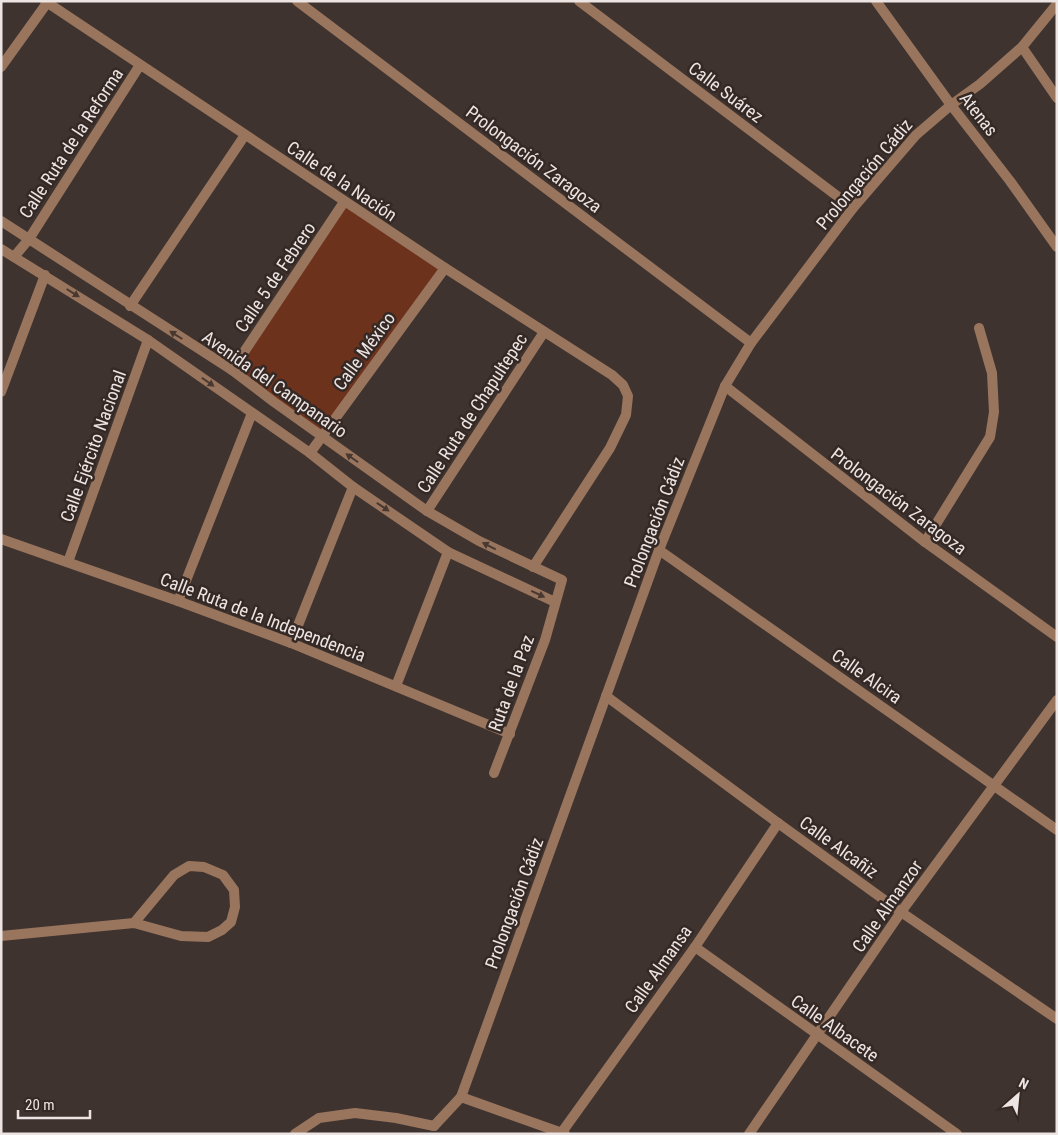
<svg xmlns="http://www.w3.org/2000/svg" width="1058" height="1135" font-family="'Roboto Condensed',sans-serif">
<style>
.green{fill:#6d321c}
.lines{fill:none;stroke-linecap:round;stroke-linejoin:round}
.service{stroke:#99755e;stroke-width:10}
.minor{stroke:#99755e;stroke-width:10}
.tertiary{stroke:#99755e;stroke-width:10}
.oneway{fill:#493830}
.labels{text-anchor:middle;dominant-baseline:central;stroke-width:5;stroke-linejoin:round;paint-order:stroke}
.street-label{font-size:18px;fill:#ede5e3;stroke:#352925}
</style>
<rect width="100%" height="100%" fill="#3f332f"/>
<polygon class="green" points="344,202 445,268 322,437 232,370"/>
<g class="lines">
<polyline class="service" points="1,936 134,923 174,875 189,866 204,867 223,875 234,890 235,907 231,922 222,930 208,937 181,936 134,923"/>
<g class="minor">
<polyline points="45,1 445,268 612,375 623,385 628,396 626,415 610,448 533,567"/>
<polyline points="297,1 751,343"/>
<polyline points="579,1 853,208"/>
<polyline points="1022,47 1057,98"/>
<polyline points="1,67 47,3"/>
<polyline points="1,221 232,370 274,402 427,511 479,541 562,580 545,640 494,773"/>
<polyline points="1,249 148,340 310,453 353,487 448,552 555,602"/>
<polyline points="14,257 29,239 140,65"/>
<polyline points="130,306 245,135"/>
<polyline points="232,370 344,202"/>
<polyline points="725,386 925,542 1057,637"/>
<polyline points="1,392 45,275"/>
<polyline points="310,453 445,268"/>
<polyline points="427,511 544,332"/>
<polyline points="1,539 178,601 291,643 510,734"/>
<polyline points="925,542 990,437 994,412 992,373 979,328"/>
<polyline points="659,550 1057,830"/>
<polyline points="68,562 148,340"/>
<polyline points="178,601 252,413"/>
<polyline points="291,643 353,487"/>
<polyline points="396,686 448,552"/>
<polyline points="606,696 778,823 901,912 1057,1019"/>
<polyline points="695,947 957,1134"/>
<polyline points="461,1097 659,550 725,386 751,343 853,208 916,135 951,105 1010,181 1057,247"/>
<polyline points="434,1126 461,1097 565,1134"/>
<polyline points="562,1132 695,947 778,823"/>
<polyline points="295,1134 319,1118 355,1113 396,1118 434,1126"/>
<polyline points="749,1134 901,912 1057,700"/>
</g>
<polyline class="tertiary" points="876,1 951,105 980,84 1022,47 1057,4"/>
</g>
<defs><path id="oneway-solid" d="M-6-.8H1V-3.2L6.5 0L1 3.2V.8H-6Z" transform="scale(1.25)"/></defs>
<g class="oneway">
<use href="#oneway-solid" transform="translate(73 293) rotate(32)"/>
<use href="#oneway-solid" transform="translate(176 335) rotate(-148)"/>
<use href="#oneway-solid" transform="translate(208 382) rotate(35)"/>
<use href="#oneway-solid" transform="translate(352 458) rotate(-145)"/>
<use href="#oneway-solid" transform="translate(383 507) rotate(34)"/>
<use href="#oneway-solid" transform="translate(489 546) rotate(-153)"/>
<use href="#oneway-solid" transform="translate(538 594) rotate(25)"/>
</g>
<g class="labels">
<g class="street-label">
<text transform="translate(726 92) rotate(37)">Calle Suárez</text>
<text transform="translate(979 114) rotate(52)">Atenas</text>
<text transform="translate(71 143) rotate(-57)">Calle Ruta de la Reforma</text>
<text transform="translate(534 159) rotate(37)">Prolongación Zaragoza</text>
<text transform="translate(864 174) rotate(-50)">Prolongación Cádiz</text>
<text transform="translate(342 181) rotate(34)">Calle de la Nación</text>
<text transform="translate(275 277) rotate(-56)">Calle 5 de Febrero</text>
<text transform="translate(364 351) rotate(-54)">Calle México</text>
<text transform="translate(275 384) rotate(35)">Avenida del Campanario</text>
<text transform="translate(472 413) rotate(-57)">Calle Ruta de Chapultepec</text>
<text transform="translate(93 446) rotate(-70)">Calle Ejército Nacional</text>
<text transform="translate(899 501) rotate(37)">Prolongación Zaragoza</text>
<text transform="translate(654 522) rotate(-69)">Prolongación Cádiz</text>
<text transform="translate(263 617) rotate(21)">Calle Ruta de la Independencia</text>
<text transform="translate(867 676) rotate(35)">Calle Alcira</text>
<text transform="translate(511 683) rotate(-70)">Ruta de la Paz</text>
<text transform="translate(839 847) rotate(36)">Calle Alcañiz</text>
<text transform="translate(514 903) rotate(-70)">Prolongación Cádiz</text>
<text transform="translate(887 906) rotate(-55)">Calle Almanzor</text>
<text transform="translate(658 969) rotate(-55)">Calle Almansa</text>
<text transform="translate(835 1028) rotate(35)">Calle Albacete</text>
</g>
</g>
<rect width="1058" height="1135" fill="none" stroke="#ede5e3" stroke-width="5"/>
<g transform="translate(1018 1095) rotate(27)" stroke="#352925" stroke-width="4" paint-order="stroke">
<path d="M0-4L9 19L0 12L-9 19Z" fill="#ede5e3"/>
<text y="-8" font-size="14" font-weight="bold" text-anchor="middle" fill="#ede5e3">N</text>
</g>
<path d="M18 1110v8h72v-8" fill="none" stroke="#ede5e3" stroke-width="2.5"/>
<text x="25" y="1110" font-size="15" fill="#ede5e3" stroke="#352925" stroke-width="4" paint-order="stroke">20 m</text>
</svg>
